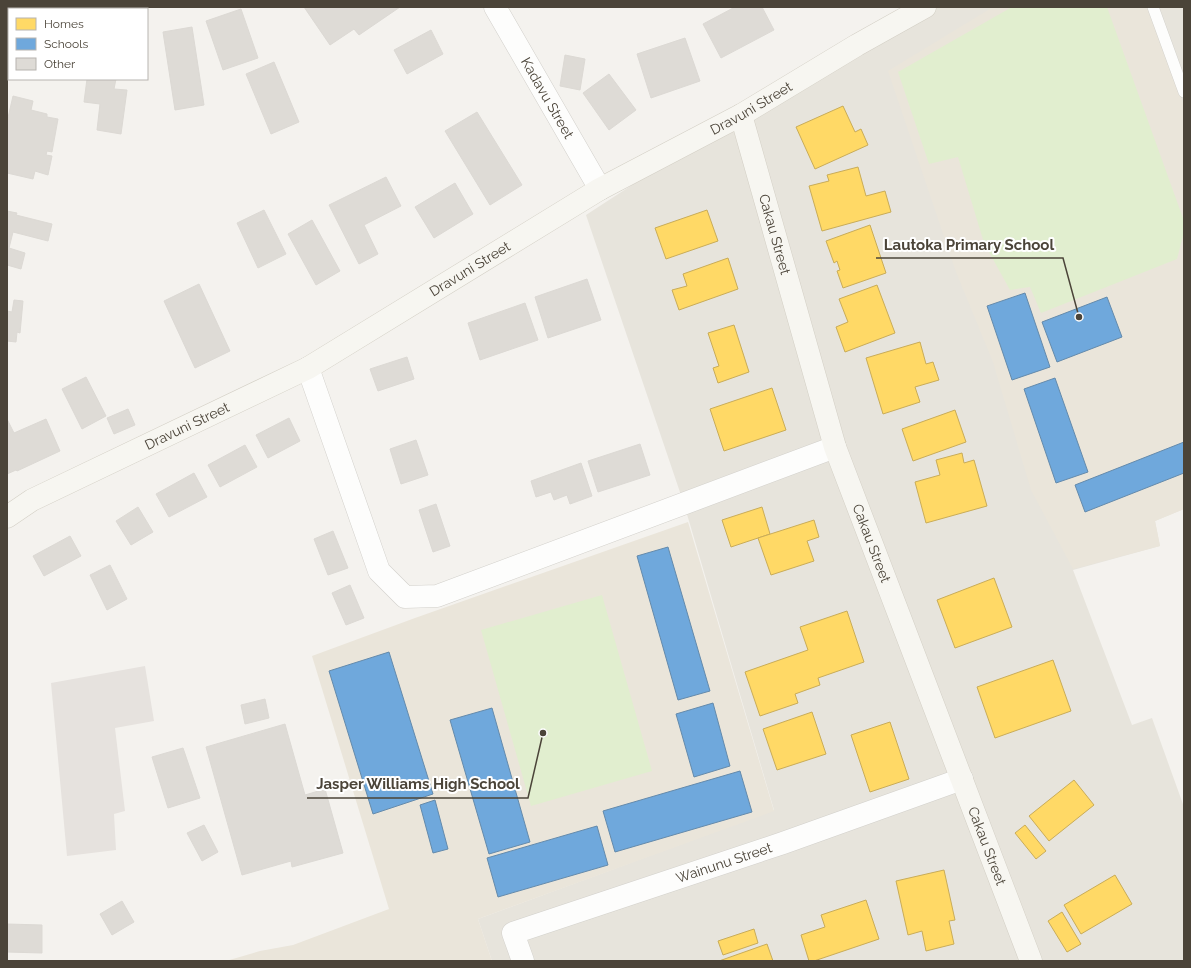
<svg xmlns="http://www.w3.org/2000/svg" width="1191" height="968" font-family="Raleway,sans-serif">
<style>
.residential{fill:#e7e4dc}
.industrial{fill:#e6e2de}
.education{fill:#eae5da}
.green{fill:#e1eecf}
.homes{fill:#ffd966;stroke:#c9ac58}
.schools{fill:#6fa8dc;stroke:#648aab}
.building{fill:#dedbd6;stroke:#dcd9d4}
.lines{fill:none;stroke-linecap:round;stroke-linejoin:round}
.service-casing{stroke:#d2d0cb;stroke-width:12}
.minor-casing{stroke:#d2d0cb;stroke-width:23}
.secondary-casing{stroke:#d3cfc5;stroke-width:23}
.service{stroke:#fdfdfc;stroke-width:11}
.minor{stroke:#fdfdfc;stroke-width:22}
.secondary{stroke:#f7f6f1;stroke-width:22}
.labels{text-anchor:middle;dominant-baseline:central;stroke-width:4;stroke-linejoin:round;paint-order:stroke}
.street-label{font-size:14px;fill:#4b4439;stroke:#fff}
.leader{fill:none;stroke:#4b4439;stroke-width:1.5}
.callout-dot{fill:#4b4439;stroke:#fff;stroke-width:1.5}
.callout-label{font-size:15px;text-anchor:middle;font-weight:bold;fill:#4b4439;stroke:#fff;stroke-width:4;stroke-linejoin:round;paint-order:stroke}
</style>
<rect width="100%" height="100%" fill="#f4f2ee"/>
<polygon class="residential" points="925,7 1184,7 1184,509 1155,521 1160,546 1073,570 1132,725 1152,718 1184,807 1184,961 492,961 478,919 774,810 684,504 586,215 718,129"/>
<polygon class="industrial" points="145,666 154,721 115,728 125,811 114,814 116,850 67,856 51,683"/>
<g class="education">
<polygon points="993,7 1148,7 1184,106 1184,509 1155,521 1160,546 1073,569 1031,490 993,362 956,272 888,71"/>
<polygon points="688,522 774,811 478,919 492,961 226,961 260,951 293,945 389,909 312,656 415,618"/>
</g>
<g class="green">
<polygon points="1012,7 1107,7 1184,221 1184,232 1177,259 1041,313 1030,287 1010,290 984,243 958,157 929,164 898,72"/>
<polygon points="602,595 652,771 531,806 481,630"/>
</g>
<g class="homes">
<polygon points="843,106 855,132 861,129 868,145 815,169 796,127"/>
<polygon points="858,167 866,196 885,191 891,212 822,231 809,186 829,181 827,175"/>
<polygon points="707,210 718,241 666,259 655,228"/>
<polygon points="870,225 886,273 843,288 837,271 840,270 837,261 834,263 826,241"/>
<polygon points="728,258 738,289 679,310 672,290 687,286 683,274"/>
<polygon points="877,285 895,333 845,352 836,327 848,322 839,299"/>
<polygon points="734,325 749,372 718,383 713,368 719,366 708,333"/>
<polygon points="920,342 926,364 933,362 939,380 915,387 920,402 883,414 866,358"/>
<polygon points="772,388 786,430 724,451 710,409"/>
<polygon points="955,410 966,442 913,461 902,429"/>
<polygon points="962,453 964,463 974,460 987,506 926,523 915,482 940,475 936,460"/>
<polygon points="762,507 770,534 731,547 722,520"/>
<polygon points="814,520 819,537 807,541 814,561 771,575 758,538"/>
<polygon points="994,578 1012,627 955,648 937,600"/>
<polygon points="847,611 864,662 818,678 820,685 795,694 798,703 760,716 745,672 808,650 800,627"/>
<polygon points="1053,660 1071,711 995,738 977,687"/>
<polygon points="812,712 826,754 777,770 763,729"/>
<polygon points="890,722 909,779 870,792 851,735"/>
<polygon points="1074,780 1094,805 1049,841 1029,816"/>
<polygon points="1025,825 1046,851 1036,859 1015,833"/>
<polygon points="944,870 955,920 949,921 954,944 926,951 922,931 908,935 896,881"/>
<polygon points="1115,875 1132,904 1081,934 1064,905"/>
<polygon points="866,900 879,939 814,961 809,961 801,935 825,927 821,915"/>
<polygon points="1062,912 1081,944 1067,952 1048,921"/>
<polygon points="754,929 758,943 723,955 718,941"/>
<polygon points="767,944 773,961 719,961"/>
</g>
<g class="schools">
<polygon points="1025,293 1050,367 1012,380 987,306"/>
<polygon points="1107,297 1122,337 1057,362 1042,322"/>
<polygon points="1055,378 1088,472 1056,483 1024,389"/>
<polygon points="1184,442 1184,473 1085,512 1075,485"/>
<polygon points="668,547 710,691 678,700 637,556"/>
<polygon points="389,652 433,794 373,814 329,671"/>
<polygon points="713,703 730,766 694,777 676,714"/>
<polygon points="492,708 530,842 489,854 450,720"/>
<polygon points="740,771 752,812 615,852 603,811"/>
<polygon points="435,800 448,849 433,853 420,805"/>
<polygon points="597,826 608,865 498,897 487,858"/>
</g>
<g class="building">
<polygon points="304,7 400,7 359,35 354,29 330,45"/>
<polygon points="735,7 762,7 774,30 721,58 703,24"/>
<polygon points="241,9 258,58 223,70 206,21"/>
<polygon points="192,27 204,105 175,110 163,32"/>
<polygon points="431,30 443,54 407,74 394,50"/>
<polygon points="685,38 700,81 651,98 637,54"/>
<polygon points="565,55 585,59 580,90 560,86"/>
<polygon points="274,62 299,122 271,134 246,74"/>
<polygon points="609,74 636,110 609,130 583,93"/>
<polygon points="87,79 116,79 114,89 127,90 121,134 97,130 100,104 84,102"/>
<polygon points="13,96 33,101 31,110 47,114 47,117 58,119 52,152 47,151 46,155 52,156 48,175 35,171 33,179 7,173 7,122"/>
<polygon points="477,112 522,185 490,205 445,131"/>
<polygon points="386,177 401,206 364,225 378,254 359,264 329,205"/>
<polygon points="455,183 473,214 434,238 415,207"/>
<polygon points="264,210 286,254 258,268 237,223"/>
<polygon points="7,211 17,213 16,215 52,224 48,241 13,232 9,248 25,253 21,269 7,265"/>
<polygon points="312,220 340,271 316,285 288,234"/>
<polygon points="587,279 601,320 548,338 535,297"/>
<polygon points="199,284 230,351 195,368 164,301"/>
<polygon points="14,300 23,301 20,333 17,332 16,342 7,341 7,311 12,312"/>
<polygon points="525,303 538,340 480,360 468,323"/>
<polygon points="407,357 414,379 378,391 370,369"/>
<polygon points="86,377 106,416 82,429 62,389"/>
<polygon points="128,409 135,425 114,434 107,418"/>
<polygon points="289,418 300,441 268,458 256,435"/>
<polygon points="7,419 14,433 46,419 60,451 17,471 16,470 7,474"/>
<polygon points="416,440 428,475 401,484 390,449"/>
<polygon points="640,444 650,475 598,492 588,461"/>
<polygon points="245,445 257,467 220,487 208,465"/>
<polygon points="581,463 592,496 570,504 567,495 554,500 551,492 536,497 531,481"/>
<polygon points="194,473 207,497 169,517 156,494"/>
<polygon points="436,504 450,546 433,552 419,510"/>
<polygon points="138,507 153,532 131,545 116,521"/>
<polygon points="333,531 348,568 328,575 314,539"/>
<polygon points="70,536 81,556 44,576 33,556"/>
<polygon points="110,565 127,599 107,610 90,575"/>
<polygon points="350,585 364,618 346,625 332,593"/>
<polygon points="265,699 269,718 245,724 241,705"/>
<polygon points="285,724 305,795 325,789 343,853 292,867 291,861 242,875 206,747"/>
<polygon points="183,748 200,798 168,808 152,757"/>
<polygon points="204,825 218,852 202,861 187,833"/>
<polygon points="122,901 134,922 112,935 100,914"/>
<polygon points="7,924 42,925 42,953 7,952"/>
</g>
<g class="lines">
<g class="service-casing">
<polyline id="service" points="1153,7 1184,92"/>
</g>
<g class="minor-casing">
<g id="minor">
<path id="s1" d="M495,7L600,189"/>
<polyline points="308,368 379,571 405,597 437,596 835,447"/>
<path id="s2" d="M523,961L513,933L783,843L962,779"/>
</g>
</g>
<g class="secondary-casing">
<g id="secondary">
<path id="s3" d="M741,115L835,447L1031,961"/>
<path id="s4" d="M7,517L32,500L308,368L600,189L741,115L857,45L925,7"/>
</g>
</g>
<use href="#service" class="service"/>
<use href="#minor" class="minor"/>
<use href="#secondary" class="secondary"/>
</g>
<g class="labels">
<g class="street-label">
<text stroke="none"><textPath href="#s1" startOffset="105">Kadavu Street</textPath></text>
<text stroke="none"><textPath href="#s4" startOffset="850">Dravuni Street</textPath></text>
<text stroke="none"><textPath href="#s3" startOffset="124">Cakau Street</textPath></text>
<text stroke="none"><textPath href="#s4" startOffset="526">Dravuni Street</textPath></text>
<text stroke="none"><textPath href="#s4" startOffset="202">Dravuni Street</textPath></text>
<text stroke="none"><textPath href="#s3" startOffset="448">Cakau Street</textPath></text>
<text stroke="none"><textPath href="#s3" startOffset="772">Cakau Street</textPath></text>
<text stroke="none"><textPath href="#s2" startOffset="252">Wainunu Street</textPath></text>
</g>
</g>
<path class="leader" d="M1079 317L1063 258H876M543 733L528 798H307"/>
<g class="callout-dot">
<circle cx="1079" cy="317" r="4"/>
<circle cx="543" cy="733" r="4"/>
</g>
<g class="callout-label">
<text x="969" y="250">Lautoka Primary School</text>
<text x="418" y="789">Jasper Williams High School</text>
</g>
<rect width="1191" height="968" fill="none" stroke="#4b4439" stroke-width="16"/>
<rect x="8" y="8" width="140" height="72" fill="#ffffff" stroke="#b7b4b0"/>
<rect x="16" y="18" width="20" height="12" fill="#ffd966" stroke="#b7b4b0"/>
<text x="44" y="28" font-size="12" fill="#4b4439">Homes</text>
<rect x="16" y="38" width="20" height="12" fill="#6fa8dc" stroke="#b7b4b0"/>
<text x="44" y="48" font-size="12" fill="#4b4439">Schools</text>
<rect x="16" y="58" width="20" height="12" fill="#dedbd6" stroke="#b7b4b0"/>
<text x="44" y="68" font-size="12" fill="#4b4439">Other</text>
</svg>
